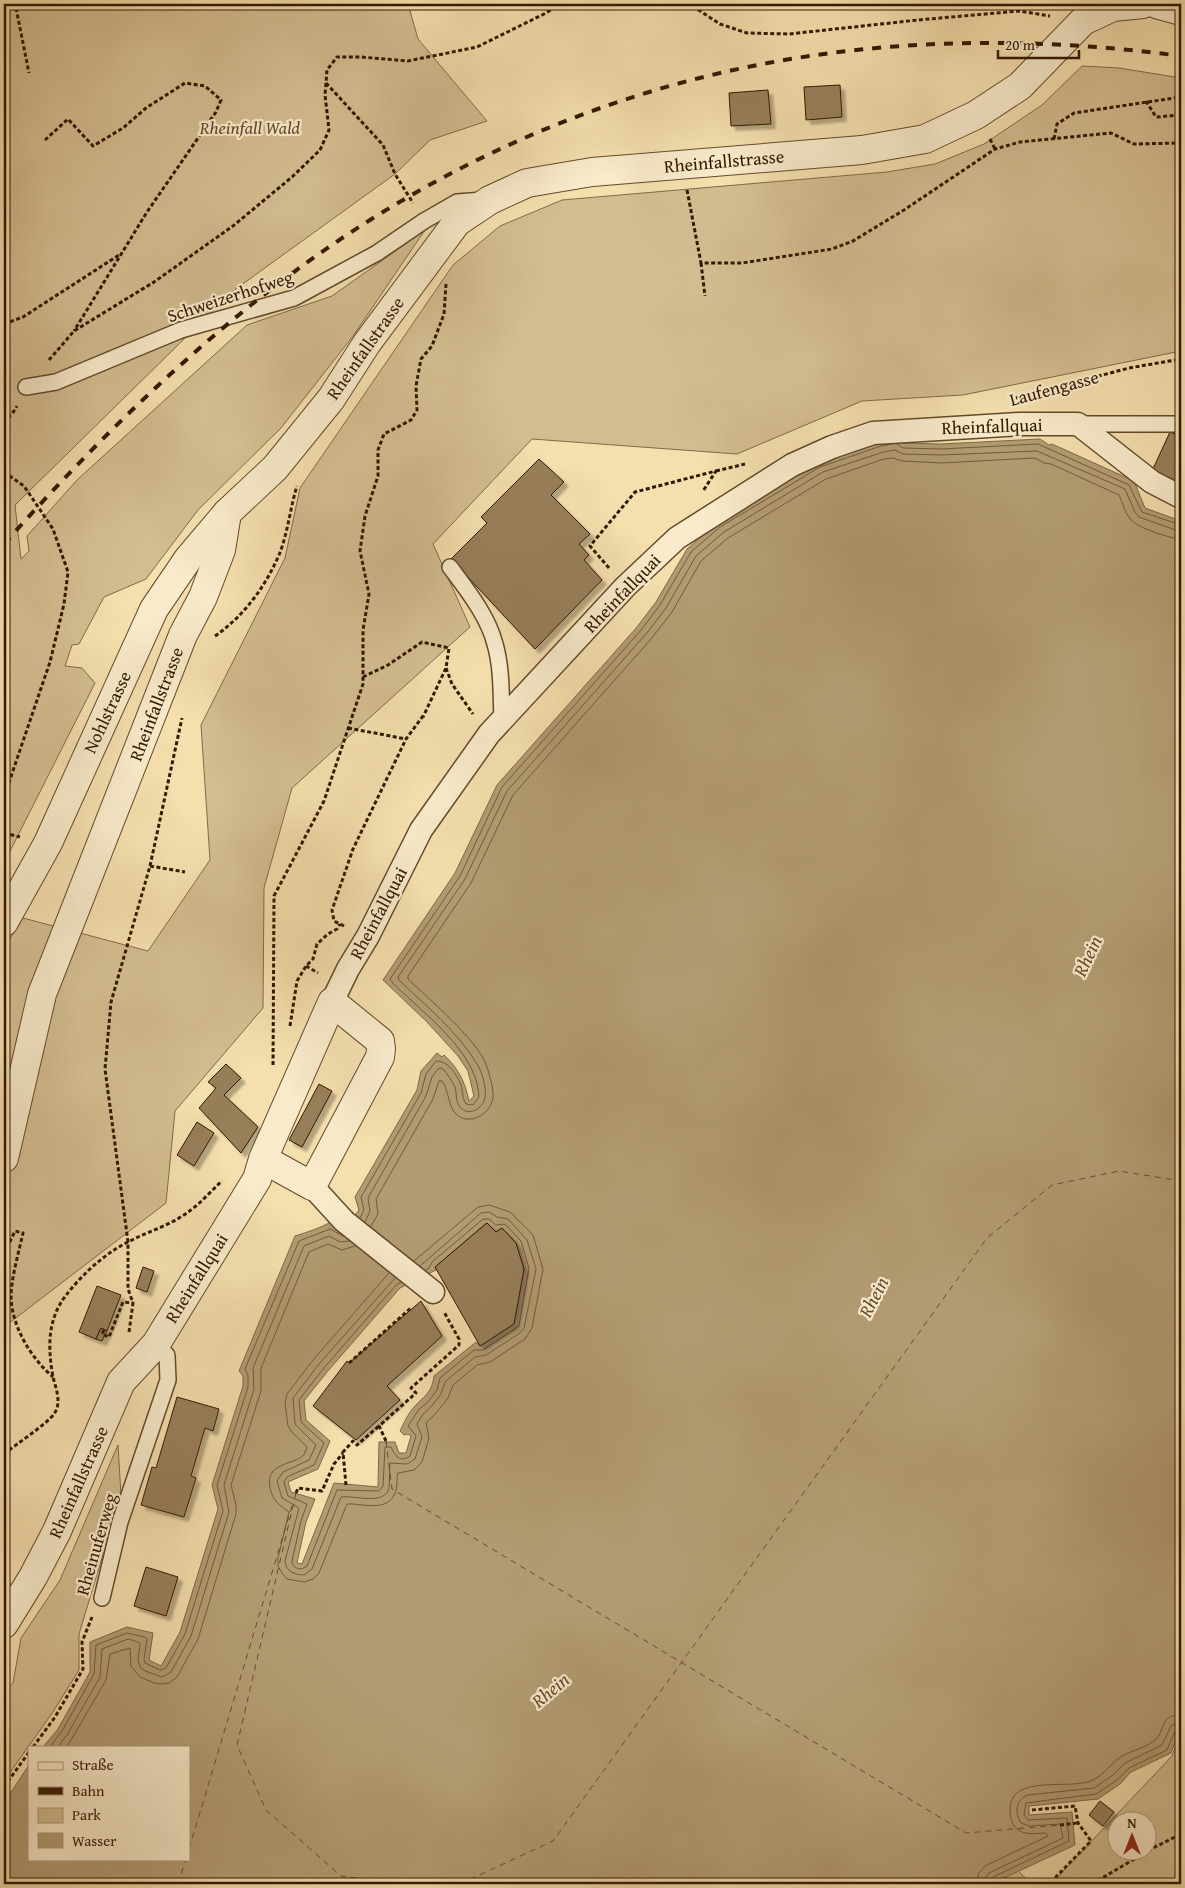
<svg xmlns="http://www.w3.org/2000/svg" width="1185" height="1888" font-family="'Gentium Book Plus',serif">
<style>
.green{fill:#d3bd90;stroke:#836a48;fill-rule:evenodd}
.water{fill:#b29b72;stroke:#7f6744;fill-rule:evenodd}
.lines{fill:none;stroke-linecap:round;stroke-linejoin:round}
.shore{stroke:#725a39;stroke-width:1}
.ferry{stroke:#664c2e;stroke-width:1;stroke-dasharray:6 5;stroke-linecap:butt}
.building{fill:#977f5a;stroke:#331800;filter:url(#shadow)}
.service-casing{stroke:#634a2b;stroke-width:18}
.pedestrian-casing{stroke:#634a2b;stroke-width:25}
.minor-casing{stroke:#634a2b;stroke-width:30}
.tertiary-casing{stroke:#634a2b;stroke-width:30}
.path{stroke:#331800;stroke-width:3;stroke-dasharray:4 2.5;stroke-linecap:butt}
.service{stroke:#f8eaca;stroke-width:15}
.pedestrian{stroke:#f8eaca;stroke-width:22}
.minor{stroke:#f8eaca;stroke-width:28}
.tertiary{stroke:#f8eaca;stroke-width:28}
.rail{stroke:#331800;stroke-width:4;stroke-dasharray:9 9;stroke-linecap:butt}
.labels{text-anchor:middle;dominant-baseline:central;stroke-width:4.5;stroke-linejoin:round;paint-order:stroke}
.park-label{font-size:18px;font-style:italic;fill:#634a2b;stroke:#f8eaca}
.street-label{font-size:18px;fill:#331800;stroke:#f8eaca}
.water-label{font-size:19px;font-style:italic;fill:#664c2e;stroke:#f8eaca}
</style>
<defs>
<filter id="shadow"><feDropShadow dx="4.5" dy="4.5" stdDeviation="1" flood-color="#0004"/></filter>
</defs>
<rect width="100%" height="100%" fill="#f4dfad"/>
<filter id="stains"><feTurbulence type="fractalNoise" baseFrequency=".004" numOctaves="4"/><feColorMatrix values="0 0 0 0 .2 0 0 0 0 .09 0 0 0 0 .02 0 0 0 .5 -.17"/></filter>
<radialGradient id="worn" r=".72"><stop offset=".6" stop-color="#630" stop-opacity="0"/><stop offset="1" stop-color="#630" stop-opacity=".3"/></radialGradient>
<g class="green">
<polygon points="6,4 408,4 418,39 487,121 430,140 395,174 233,291 15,505 21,559 29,551 27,536 77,480 247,325 332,296 425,230 353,336 281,428 198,510 146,579 104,597 79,644 72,645 65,666 82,668 95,683 4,863 4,7"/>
<polygon points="1082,66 1119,68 1181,78 1181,351 963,395 862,401 737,454 532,439 433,544 470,627 292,788 264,888 263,1008 175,1111 166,1203 4,1327 4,948 23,918 148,951 210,860 201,725 285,558 300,488 453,265 500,226 562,200 887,172 935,164 984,144 1042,105"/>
<polygon points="118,1445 121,1495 79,1634 79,1670 53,1712 4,1781 4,1692 13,1683 21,1638 60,1580"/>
<path d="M1181,1732V1884H1051L1172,1756ZM1118,1820H1148V1850H1118Z"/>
<polygon points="1018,1871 1032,1884 991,1884"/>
</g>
<path class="water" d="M899,439L904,443L941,444L1040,439L1049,445L1052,444L1134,481L1145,508L1181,521V1728L1171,1753L1131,1772L1120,1784L1098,1799L1029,1806V1815L1072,1812L1075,1845L991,1884H4V1803L29,1765V1859H189V1747H43L58,1729L90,1672V1642L127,1627L153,1633L149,1660L161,1666L180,1632L218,1509L212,1485L243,1386V1376L239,1371L295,1236C308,1232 320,1228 331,1222L343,1232L359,1210L355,1197L417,1090L421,1071L437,1053L442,1057L444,1055C459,1069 465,1082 469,1101L474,1096L468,1071L458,1056L427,1022L383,980L455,873L497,785L637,627L656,602L687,549L717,523L818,462L880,441ZM486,1223L496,1232L502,1228L516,1243L524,1269L514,1324L480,1346L476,1342L434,1376C432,1393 425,1395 415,1406C408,1413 404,1423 400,1431L404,1435L408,1434L411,1436L406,1453H399L395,1442H379L378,1487L334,1483L302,1564L297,1563L306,1522L315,1499L291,1492L288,1482L318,1469L330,1441L306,1420L304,1401L327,1372L400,1288L436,1270L435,1267Z"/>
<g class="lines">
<g class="shore">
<polyline points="897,444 903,448 941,449 1038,444 1129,485 1142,512 1181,525"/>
<path d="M360,1218L364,1210L361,1197L421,1093L426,1074L436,1061C448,1061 456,1073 461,1085C463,1091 462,1098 466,1104L473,1105L479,1097C478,1059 438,1025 412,1001C405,994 395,987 390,979L460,876L502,787L641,630L660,605L691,552L720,527L820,467L881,446L893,444"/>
<path d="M365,1222L370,1211L368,1198L426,1096L432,1077L438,1069L442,1068C447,1073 452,1081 455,1087C457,1094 455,1104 462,1109C470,1116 483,1108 485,1098C487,1090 482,1071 477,1064C458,1032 426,1006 399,980L398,977L465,879L507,791L646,634L666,608L696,556L724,532L823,472L883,452L895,450L903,454L941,455L1037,451L1125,489L1135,512L1139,517L1181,532"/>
<path d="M371,1226L378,1214L376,1199L433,1099L439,1081H442C449,1091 448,1105 455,1113C468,1127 490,1115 493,1098C494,1089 489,1073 486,1064C476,1039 429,999 408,979V976L471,883L513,795L651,639L672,612L701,561L728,538L826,479L884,459L893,458L902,461L941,463L1035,458L1044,463L1051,464L1119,495C1123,503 1125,514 1132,521C1139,528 1171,539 1181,539"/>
<path d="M389,1273L313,1360L287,1394L285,1403L288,1426L292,1432L307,1447C307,1448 304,1454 304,1455C292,1466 265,1462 270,1488C273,1501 279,1505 289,1512L278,1558V1566L282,1573L287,1579L304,1582L313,1579L319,1573L347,1504C362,1503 387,1513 395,1493C398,1487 396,1479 398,1473L414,1470L422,1462L429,1438L426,1423L437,1412L448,1398L453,1385L477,1365L490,1362L525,1339L532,1328L543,1269L533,1235L510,1212L489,1205L478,1207L414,1261"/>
<path d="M395,1278L319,1364L293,1398L295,1424L316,1445L309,1460L283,1472L277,1481L282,1498L299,1508L285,1561C286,1571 294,1575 304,1575L312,1569L341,1497C354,1495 385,1506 389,1488C390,1480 389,1471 390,1463L407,1464L415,1459L422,1437L417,1424L423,1414L431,1407L441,1394L445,1382L453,1375L475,1357L486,1355L520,1333L524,1328L536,1269L527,1240L508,1219L497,1217L489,1212L481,1213L420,1266"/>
<path d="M401,1282L396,1285L323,1369L299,1400L301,1422L324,1443L314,1465L287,1477L284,1482L288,1496L307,1504L301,1521L292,1561C292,1567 297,1569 302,1569L307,1566L337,1490L379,1491L383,1486L385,1447H391C395,1456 400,1463 410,1456L416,1436L408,1426L419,1409L427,1403L437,1390L440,1378L474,1350H483L519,1326L529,1268L521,1241L505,1224L496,1225L489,1219H483L432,1262L429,1268L426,1270"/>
<polyline points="50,1747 62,1731 94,1674 96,1645 127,1633 145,1637 147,1639 144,1659 145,1663 160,1670 166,1668 185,1634 223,1511 217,1485 248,1387 248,1375 245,1369 299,1241 330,1229 343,1236"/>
<polyline points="58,1747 67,1735 100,1677 102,1649 128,1639 138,1642 140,1644 138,1660 140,1667 145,1671 162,1677 171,1672 191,1636 229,1512 224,1485 254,1389 253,1368 304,1246 329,1236 340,1242 349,1241"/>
<polyline points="67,1747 106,1680 110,1654 130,1648 131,1666 140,1677 154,1683 161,1684 169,1683 177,1677 198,1639 236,1514 236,1505 231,1485 261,1391 261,1368 309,1252 328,1244 342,1250 355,1246"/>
<path d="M976,1884L979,1873L985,1866L1048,1836L1046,1833C1037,1833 1025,1836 1017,1829C1011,1824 1010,1816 1010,1808C1012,1773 1071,1791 1093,1780C1105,1774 1111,1763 1122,1756C1131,1751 1150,1746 1156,1739C1166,1729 1159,1715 1181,1715"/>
<path d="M984,1884L985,1878L989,1873L1063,1838L1060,1824L1029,1826L1021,1823C1014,1813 1016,1799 1028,1795L1094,1788L1113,1775L1125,1763L1162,1745L1171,1726L1176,1723L1181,1722"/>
<polyline points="990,1884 993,1877 1069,1841 1067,1818 1028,1820 1024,1815 1026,1803 1096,1794 1117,1780 1129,1768 1167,1750 1175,1731 1181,1728"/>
</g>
<g class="ferry">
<polyline points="386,1441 392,1489 966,1833 1060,1825"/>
<polyline points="296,1493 237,1745 266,1810 341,1876 401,1884"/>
<polyline points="189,1849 292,1506"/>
<polyline points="178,1884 186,1859"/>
<polyline points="460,1884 553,1841 987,1238 1052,1185 1119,1171 1181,1181"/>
</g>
</g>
<g class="building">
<polygon points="840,85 842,117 806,120 804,87"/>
<polygon points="768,90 771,124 731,126 729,93"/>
<polygon points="1170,432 1181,437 1181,484 1152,471"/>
<polygon points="539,459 564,482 551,495 590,534 579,544 589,555 584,560 602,580 535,649 451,559 487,523 481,517"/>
<polygon points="226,1064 241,1078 224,1095 258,1127 241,1153 199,1108 216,1088 208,1082"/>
<polygon points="319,1084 332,1091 302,1147 289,1140"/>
<polygon points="197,1122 214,1133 194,1166 177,1155"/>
<polygon points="487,1223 496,1232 502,1228 516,1243 524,1269 514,1324 480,1346 435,1267"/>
<polygon points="143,1267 154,1271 147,1292 136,1288"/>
<polygon points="97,1286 121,1295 107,1331 101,1328 96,1339 79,1332"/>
<polygon points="421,1301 442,1336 387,1386 400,1400 356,1440 313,1406 347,1361 349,1363"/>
<polygon points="101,1328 107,1331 102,1341 96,1339"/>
<polygon points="177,1397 219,1409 213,1431 205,1428 191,1476 196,1478 184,1517 141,1505 152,1467 156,1468"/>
<polygon points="146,1567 178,1577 166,1616 134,1606"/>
<polygon points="1100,1801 1114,1812 1103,1826 1089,1815"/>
</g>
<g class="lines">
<g class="service-casing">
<g id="service">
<polyline points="26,387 56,382 181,330 294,298 377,253 424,221 457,202 483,200"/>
<polyline points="1078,424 1181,424"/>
<path d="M450,567C467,590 488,616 495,644C502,668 501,696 502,721"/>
<polyline points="102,1598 120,1522 168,1380 167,1355 156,1344"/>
</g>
</g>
<g class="pedestrian-casing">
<g id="pedestrian">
<polyline points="332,1002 348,969 368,936 421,830 489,734 625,587 677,538 792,465 832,447 873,433 1020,424 1078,424 1152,482 1181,497"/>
<polyline points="312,1186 344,1221 433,1292"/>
</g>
</g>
<g class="minor-casing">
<g id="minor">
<polyline points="4,1158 42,994 183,635 203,597 221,550 227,513"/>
<polyline points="4,1624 33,1577 57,1531 121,1382 156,1344 257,1179 263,1159 332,1002 380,1041 381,1049 380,1057 312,1186 263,1159"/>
</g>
</g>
<g class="tertiary-casing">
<g id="tertiary">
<polyline points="1156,4 1181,11"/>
<polyline points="4,922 48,843 154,609 188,559 227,513 275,468 331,399 367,343 457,222 490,200 527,183 592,172 862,150 925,139 976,115 1020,86 1083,21 1113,7 1143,4"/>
</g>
</g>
<g class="path">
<polyline points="11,4 16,8 29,73"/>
<polyline points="695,4 697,9 720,24 747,33 789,34 918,20 1019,11 1050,16"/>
<polyline points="326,83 383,145 395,174 413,203"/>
<polyline points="1146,101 1156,117 1181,115"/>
<polyline points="990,139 995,149"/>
<polyline points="1054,139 1057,124 1074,113 1181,97"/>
<polyline points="45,140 68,119 93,146 123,128 146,108 185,83 205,86 221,100 216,112 147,212 74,331"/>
<polyline points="687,190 701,263 742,263 832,249 853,241 904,210 995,149 1020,142 1111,133 1134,144 1181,143"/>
<polyline points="4,250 7,260 4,266"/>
<polyline points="701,263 705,296"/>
<polyline points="4,324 23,317 119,255"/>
<polyline points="49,360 74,331 154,282 233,226 292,177 320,150 329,130 325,95 327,70 337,57 361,57 408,61 477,47 546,13 560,4"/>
<polyline points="1016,398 1129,368 1181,359"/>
<polyline points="4,423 14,411 17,406"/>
<polyline points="716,471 745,464"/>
<polyline points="4,472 24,486 53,529 68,572 64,604 50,662 4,797"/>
<polyline points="609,568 590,546 635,492 716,471 703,491"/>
<path d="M215,636C244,616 265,587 279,555C288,533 290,508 297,486"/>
<polyline points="446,668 452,684 473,714"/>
<polyline points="363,677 388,665 422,642 449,648 446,668 423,717"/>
<polyline points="348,728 406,739"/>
<polyline points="4,833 20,837"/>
<polyline points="150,866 185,872"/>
<polyline points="344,926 334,921 332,910 353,849 406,739 423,716"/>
<polyline points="306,966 318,973"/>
<polyline points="290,1026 297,981 306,966 313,959 317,944 328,934 337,929 340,924"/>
<polyline points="273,1065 274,896 324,801 363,684 363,630 369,594 360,551 365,516 378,476 378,450 384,434 411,420 417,410 416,386 421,359 432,346 444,314 446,284"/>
<path d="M4,1254L15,1231L23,1233C19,1251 11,1279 11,1297C12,1327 31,1358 53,1377"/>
<polyline points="104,1330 102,1334 109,1337 123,1302 133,1303"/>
<polyline points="129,1332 133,1303 128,1289 128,1242 105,1069 111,1002 150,866 182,718"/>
<polyline points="349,1363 412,1307"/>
<polyline points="386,1441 379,1426 416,1393 411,1388 459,1345 459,1339 444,1312"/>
<path d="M4,1454C15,1445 47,1424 54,1414C62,1403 56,1389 53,1377C48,1349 47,1322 64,1298C81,1275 105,1253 130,1241C149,1231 171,1225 188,1212C200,1204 211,1191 222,1181"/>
<polyline points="346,1485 343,1452 353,1441 357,1445 379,1426"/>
<polyline points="296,1493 298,1488 322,1491 334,1464 343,1453"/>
<polyline points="33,1747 55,1717 83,1669 82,1642 92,1617"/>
<polyline points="4,1787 29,1752"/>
<polyline points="1032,1810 1075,1806 1078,1823 1091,1841 1049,1884"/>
<polyline points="1060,1825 1078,1823"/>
<polyline points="1092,1884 1153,1848 1181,1834"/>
</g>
<use href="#service" class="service"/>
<use href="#pedestrian" class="pedestrian"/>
<use href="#minor" class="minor"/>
<use href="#tertiary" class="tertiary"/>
<path class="rail" d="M4,544C111,424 233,306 370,220C620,63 890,17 1181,56"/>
</g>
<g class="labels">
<g class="park-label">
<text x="250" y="127">Rheinfall Wald</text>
</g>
<g class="street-label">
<text transform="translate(724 161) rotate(-5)">Rheinfallstrasse</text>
<text transform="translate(230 296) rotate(-18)">Schweizerhofweg</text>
<text transform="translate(365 348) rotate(-55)">Rheinfallstrasse</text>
<text transform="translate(1054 388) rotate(-15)">Laufengasse</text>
<text transform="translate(992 426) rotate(-2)">Rheinfallquai</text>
<text transform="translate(622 593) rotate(-46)">Rheinfallquai</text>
<text transform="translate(156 704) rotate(-69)">Rheinfallstrasse</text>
<text transform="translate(107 712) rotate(-65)">Nohlstrasse</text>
<text transform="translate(378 913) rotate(-62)">Rheinfallquai</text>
<text transform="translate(196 1278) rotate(-58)">Rheinfallquai</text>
<text transform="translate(78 1482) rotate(-66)">Rheinfallstrasse</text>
<text transform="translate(96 1544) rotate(-74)">Rheinuferweg</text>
</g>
<g class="water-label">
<text transform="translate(1087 956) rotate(-65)">Rhein</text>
<text transform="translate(873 1297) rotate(-63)">Rhein</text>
<text transform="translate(550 1690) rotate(-40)">Rhein</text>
</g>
</g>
<rect width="1185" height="1888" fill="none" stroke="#f4dfad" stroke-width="20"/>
<rect x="5" y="5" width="1175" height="1878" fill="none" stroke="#331800" stroke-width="2.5"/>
<rect x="10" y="10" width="1165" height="1868" fill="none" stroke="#331800"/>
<rect x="28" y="1746" width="162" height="115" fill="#f8eaca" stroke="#a99679"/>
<rect x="38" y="1762" width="25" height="8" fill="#f8eaca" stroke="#a99679"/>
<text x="72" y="1770" font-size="15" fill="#331800">Straße</text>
<rect x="38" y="1787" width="25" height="8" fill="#331800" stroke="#a99679"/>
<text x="72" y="1796" font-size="15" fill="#331800">Bahn</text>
<rect x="38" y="1808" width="25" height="15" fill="#d3bd90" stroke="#a99679"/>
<text x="72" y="1820" font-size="15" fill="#331800">Park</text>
<rect x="38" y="1833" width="25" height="15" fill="#b29b72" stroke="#a99679"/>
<text x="72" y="1846" font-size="15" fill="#331800">Wasser</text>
<g transform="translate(1132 1836)"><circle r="24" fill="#f8eaca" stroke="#a99679"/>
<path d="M0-4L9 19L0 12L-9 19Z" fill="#8f2418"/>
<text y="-8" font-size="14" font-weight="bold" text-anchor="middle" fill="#331800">N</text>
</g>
<path d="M998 50v8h81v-8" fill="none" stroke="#331800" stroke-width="2.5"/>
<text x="1005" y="50" font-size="15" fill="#331800" stroke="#f8eaca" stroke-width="4" paint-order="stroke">20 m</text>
<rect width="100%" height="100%" filter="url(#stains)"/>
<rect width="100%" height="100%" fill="url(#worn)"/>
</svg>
